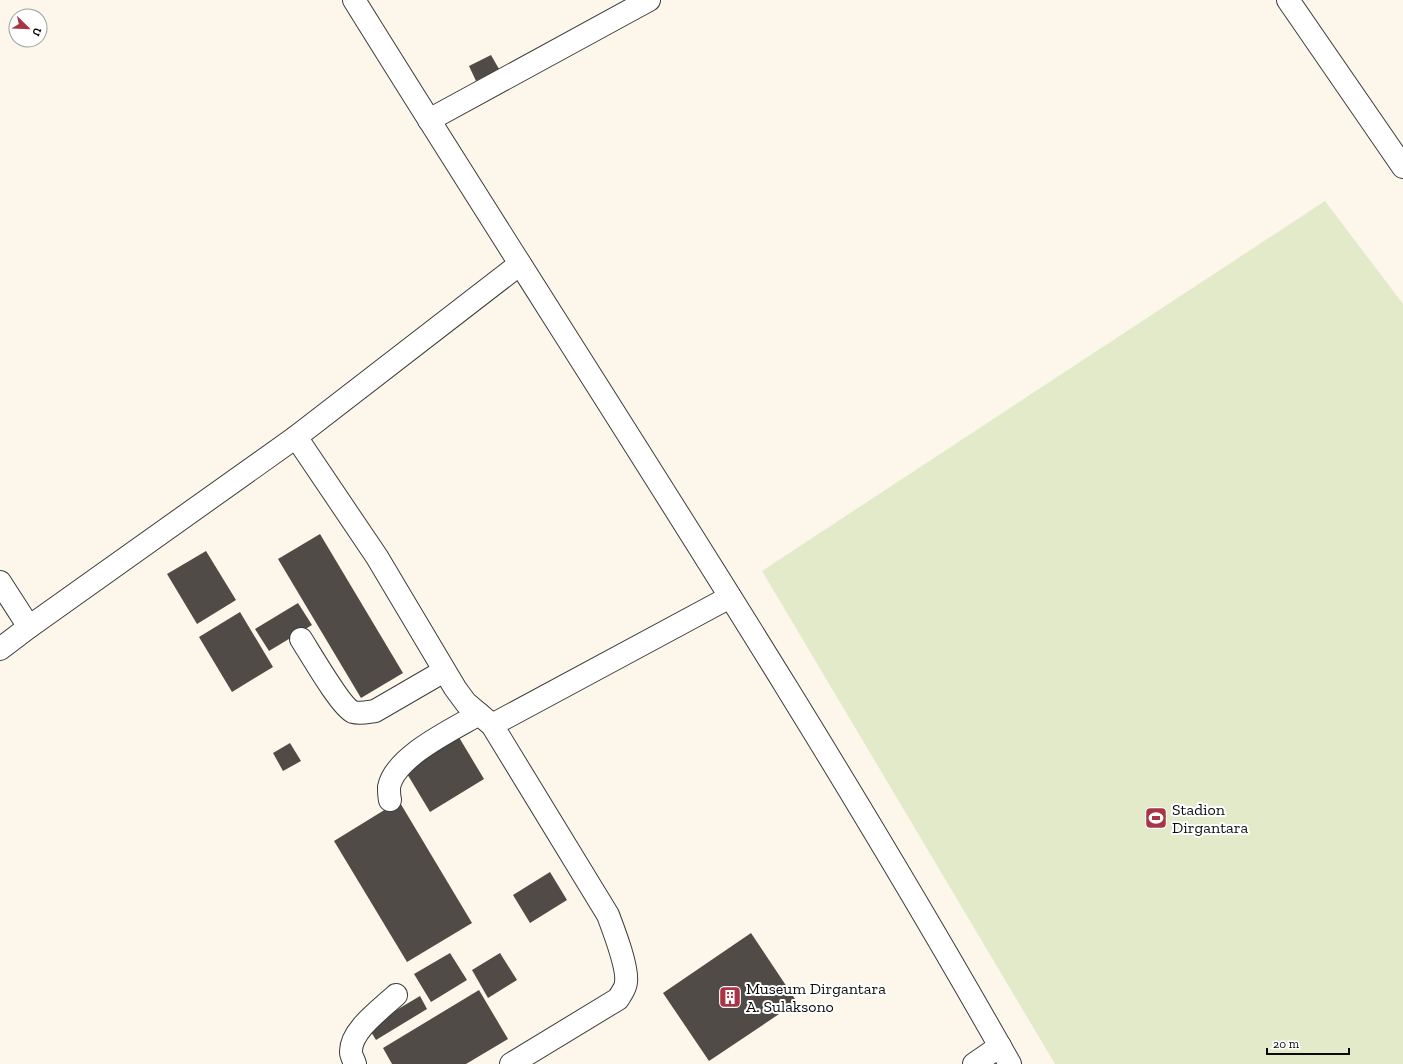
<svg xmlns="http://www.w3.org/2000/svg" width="1403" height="1064" font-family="'Zilla Slab',serif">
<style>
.pitch{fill:#e2eac9}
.building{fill:#514b48}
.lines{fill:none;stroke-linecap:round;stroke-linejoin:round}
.minor-casing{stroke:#3d3d3d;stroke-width:24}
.minor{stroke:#fff;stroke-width:22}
.labels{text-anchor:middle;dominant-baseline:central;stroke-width:4;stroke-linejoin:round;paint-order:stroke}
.poi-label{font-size:16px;fill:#0a0a0a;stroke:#fff;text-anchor:start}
</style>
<rect width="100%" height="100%" fill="#fcf7ea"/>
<polygon class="pitch" points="1325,201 1403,304 1403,1064 1055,1064 762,571"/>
<g class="building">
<polygon points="491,55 499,69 476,81 469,66"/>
<polygon points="320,534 403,673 361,698 278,559"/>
<polygon points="206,551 236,600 197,624 167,574"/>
<polygon points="298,603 312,625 269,651 255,629"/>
<polygon points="240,612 273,667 232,692 199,637"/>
<polygon points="457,734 484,779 430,812 403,767"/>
<polygon points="290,743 301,761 283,771 273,753"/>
<polygon points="399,801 472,923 407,962 334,841"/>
<polygon points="550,872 567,900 530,923 513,895"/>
<polygon points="751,933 797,1002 709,1061 663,993"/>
<polygon points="450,953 467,980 431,1002 414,974"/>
<polygon points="500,953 517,980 488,998 472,970"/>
<polygon points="479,990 508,1039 466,1064 392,1064 383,1048"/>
<polygon points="420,996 427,1009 376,1040 368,1027"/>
</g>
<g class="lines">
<g class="minor-casing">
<g id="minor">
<path d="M354,0C574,354 805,701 1010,1064"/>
<polyline points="1288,0 1403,167"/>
<polyline points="429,120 649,0"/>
<path d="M296,437L377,557L455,688L466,703L492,725L608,915C614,931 628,967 626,982C626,988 621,994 618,999L511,1064"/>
<polyline points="0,582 29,627 0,649"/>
<polyline points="29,627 296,437 520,264"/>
<path d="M301,639C310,653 341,707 353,712C360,714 368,712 375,711L444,671"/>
<polyline points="492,725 730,597"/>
<path d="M390,800C389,796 389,791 389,787C395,756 454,729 479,714"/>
<path d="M355,1064C354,1060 351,1056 351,1052C350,1031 381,1009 396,995"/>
<polyline points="974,1064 1000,1046"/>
</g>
</g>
<use href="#minor" class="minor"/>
</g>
<defs>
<g id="stadium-square" transform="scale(1.15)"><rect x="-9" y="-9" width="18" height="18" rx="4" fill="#a83444" stroke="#fff"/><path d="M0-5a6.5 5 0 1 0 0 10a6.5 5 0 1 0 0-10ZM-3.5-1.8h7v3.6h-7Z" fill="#fff"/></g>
<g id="building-square" transform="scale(1.15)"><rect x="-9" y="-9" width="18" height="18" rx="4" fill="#a83444" stroke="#fff"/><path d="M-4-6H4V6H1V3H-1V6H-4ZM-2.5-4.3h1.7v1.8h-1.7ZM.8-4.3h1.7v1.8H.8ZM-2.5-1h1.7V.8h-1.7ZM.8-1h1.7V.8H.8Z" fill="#fff"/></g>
</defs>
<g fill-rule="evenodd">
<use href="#stadium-square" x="1156" y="818"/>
<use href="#building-square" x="730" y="997"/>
</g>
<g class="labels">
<g class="poi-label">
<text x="1172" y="809">Stadion<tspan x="1172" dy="18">Dirgantara</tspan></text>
<text x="746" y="988">Museum Dirgantara<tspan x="746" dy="18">A. Sulaksono</tspan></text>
</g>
</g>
<g transform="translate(28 28) rotate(113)"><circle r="19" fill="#ffffff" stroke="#9d9d9d"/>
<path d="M0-3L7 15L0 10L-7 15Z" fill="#a83444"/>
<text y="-6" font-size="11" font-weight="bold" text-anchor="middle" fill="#0a0a0a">U</text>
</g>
<path d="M1267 1048v6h82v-6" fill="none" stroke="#0a0a0a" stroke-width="2"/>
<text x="1273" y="1048" font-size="12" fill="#0a0a0a" stroke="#ffffff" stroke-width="3" paint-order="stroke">20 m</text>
</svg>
